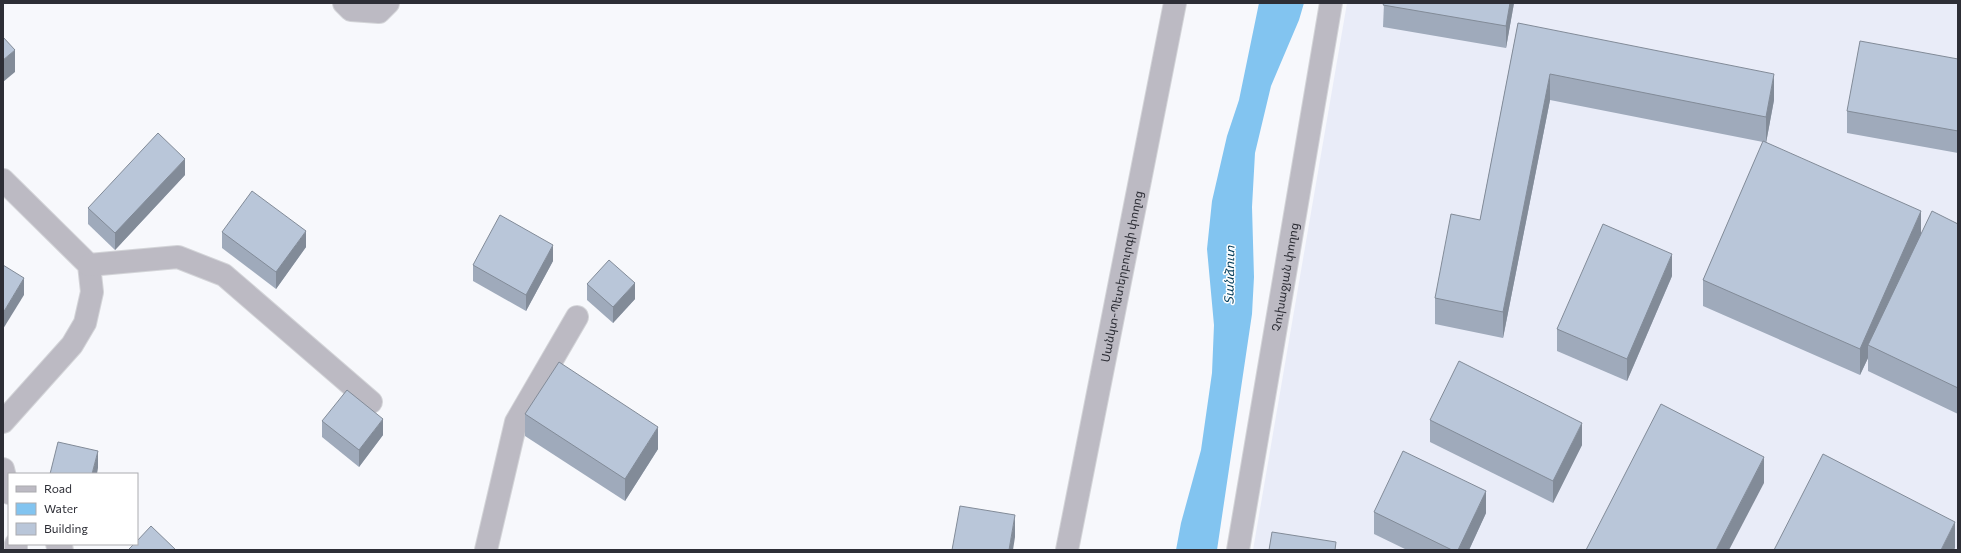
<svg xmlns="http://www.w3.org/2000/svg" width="1961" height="553" font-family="Commissioner,'Noto Sans Armenian',sans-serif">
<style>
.built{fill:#e9ecf8}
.water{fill:#82c4f0}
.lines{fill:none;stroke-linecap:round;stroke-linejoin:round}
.minor-casing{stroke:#d3d4d8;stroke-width:24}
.minor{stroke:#bcbac3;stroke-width:22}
.wall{fill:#9faabb}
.shaded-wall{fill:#828b98}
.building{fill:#b9c6d9;stroke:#828b98}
.labels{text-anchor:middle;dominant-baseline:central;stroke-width:3;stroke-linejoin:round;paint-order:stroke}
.street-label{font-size:12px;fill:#2d2e36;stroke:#fff}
.water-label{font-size:13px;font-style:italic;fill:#033c59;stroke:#fff}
</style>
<rect width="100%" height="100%" fill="#f7f8fc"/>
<polygon class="built" points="1347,3 1958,3 1958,550 1253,550"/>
<polygon class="water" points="1259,3 1304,3 1299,20 1271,86 1255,153 1252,207 1254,277 1252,314 1217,550 1176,550 1181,523 1201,450 1212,373 1214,325 1207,249 1212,201 1227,136 1239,100"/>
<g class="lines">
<g class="minor-casing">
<g id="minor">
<polyline points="344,3 351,10 379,12 388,3"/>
<polyline points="3,180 89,265 92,292 85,323 72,345 3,422"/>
<polyline points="89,265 178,257 224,275 371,402"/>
<polyline points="3,469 9,493"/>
<polyline points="16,544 16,550"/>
<polyline points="57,544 62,550"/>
<polyline points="486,550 516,422 577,317"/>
<path id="s1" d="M1067,550L1175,3"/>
<path id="s2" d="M1238,550L1331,3"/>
</g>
</g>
<use href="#minor" class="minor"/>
</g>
<g class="wall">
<polygon points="1384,3 1514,3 1506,48 1383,27"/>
<polygon points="1518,23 1774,100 1766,143 1921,236 1958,224 1958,414 1868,371 1868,358 1860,375 1703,306 1703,280 1763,142 1550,100 1503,338 1435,324 1435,298 1480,220"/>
<polygon points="1958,59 1958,153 1847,133 1847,111"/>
<polygon points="185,175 115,250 88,224 88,208"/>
<polygon points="222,232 306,247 276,289 222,248"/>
<polygon points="553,261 526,311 473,281 473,265"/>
<polygon points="1672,276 1627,381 1557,351 1557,329"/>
<polygon points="587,284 635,299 613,323 587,300"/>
<polygon points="525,414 658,449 625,501 525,436"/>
<polygon points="1430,420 1582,445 1553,503 1430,442"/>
<polygon points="322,421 383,435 359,467 322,437"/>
<polygon points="1374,512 1486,513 1469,550 1407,550 1374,534"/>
</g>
<g class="shaded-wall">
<polygon points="1510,3 1514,3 1506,48 1506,26"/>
<polygon points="15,50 15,72 3,82 3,60"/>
<polygon points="1550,74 1550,100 1503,338 1503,312"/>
<polygon points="1774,74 1774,100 1766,143 1766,117"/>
<polygon points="185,159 185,175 115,250 115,233"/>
<polygon points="1921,211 1921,237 1868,345 1868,358 1860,375 1860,349"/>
<polygon points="306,231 306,247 276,289 276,272"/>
<polygon points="553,245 553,261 526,311 526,295"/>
<polygon points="1672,254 1672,276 1627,381 1627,359"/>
<polygon points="24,278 24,295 3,329 3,313"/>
<polygon points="635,283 635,299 613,323 613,307"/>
<polygon points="383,419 383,435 359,467 359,450"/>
<polygon points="1582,423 1582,445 1553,503 1553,481"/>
<polygon points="658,427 658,449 625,501 625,479"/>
<polygon points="98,451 98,468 97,474 92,474"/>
<polygon points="1764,457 1764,483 1729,550 1716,550"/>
<polygon points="1486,491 1486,513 1469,550 1458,550"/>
<polygon points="1015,515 1015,537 1013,550 1009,550"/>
<polygon points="1955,522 1955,548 1954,550 1941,550"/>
</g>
<g class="building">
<polygon points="1384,3 1510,3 1506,26 1383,5"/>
<polygon points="1518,23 1774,74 1766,117 1550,74 1503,312 1435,298 1451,214 1480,220"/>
<polygon points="3,37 15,50 3,60"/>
<polygon points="1860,41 1958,59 1958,131 1847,111"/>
<polygon points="158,133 185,159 115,233 88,208"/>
<polygon points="1763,141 1921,211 1860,349 1703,280"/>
<polygon points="252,191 306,231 276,272 222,232"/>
<polygon points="1932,211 1958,224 1958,388 1868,345"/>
<polygon points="500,215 553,245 526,295 473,265"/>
<polygon points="1603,224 1672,254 1627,359 1557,329"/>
<polygon points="609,260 635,283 613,307 587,284"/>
<polygon points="3,265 24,278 3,313"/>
<polygon points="1459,361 1582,423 1553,481 1430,420"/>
<polygon points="559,362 658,427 625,479 525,414"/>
<polygon points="347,390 383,419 359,450 322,421"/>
<polygon points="1661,404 1764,457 1716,550 1586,550"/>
<polygon points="58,442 98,451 92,474 50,474"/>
<polygon points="1403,451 1486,491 1458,550 1452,550 1374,512"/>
<polygon points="1823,454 1955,522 1941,550 1774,550"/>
<polygon points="960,506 1015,515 1009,550 952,550"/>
<polygon points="151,526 176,550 130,550 129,549 134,544 137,544 137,541"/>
<polygon points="1272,532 1336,542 1335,550 1269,550"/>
</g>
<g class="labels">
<g class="street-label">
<text stroke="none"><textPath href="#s2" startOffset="277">Չուխաջյան փողոց</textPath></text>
<text stroke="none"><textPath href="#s1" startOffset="279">Սանկտ-Պետերբուրգի փողոց</textPath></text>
</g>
<g class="water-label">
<text transform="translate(1229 275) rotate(-89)">Տանձուտ</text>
</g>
</g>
<rect width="1961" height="553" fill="none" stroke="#2d2e36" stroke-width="8"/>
<rect x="8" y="473" width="130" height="72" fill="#ffffff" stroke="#ababaf"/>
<rect x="16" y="486" width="20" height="6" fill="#bcbac3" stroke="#ababaf"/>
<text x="44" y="493" font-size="12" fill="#2d2e36">Road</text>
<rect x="16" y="503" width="20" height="12" fill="#82c4f0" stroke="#ababaf"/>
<text x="44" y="513" font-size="12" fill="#2d2e36">Water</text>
<rect x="16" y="523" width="20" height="12" fill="#b9c6d9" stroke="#ababaf"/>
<text x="44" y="533" font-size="12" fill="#2d2e36">Building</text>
</svg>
